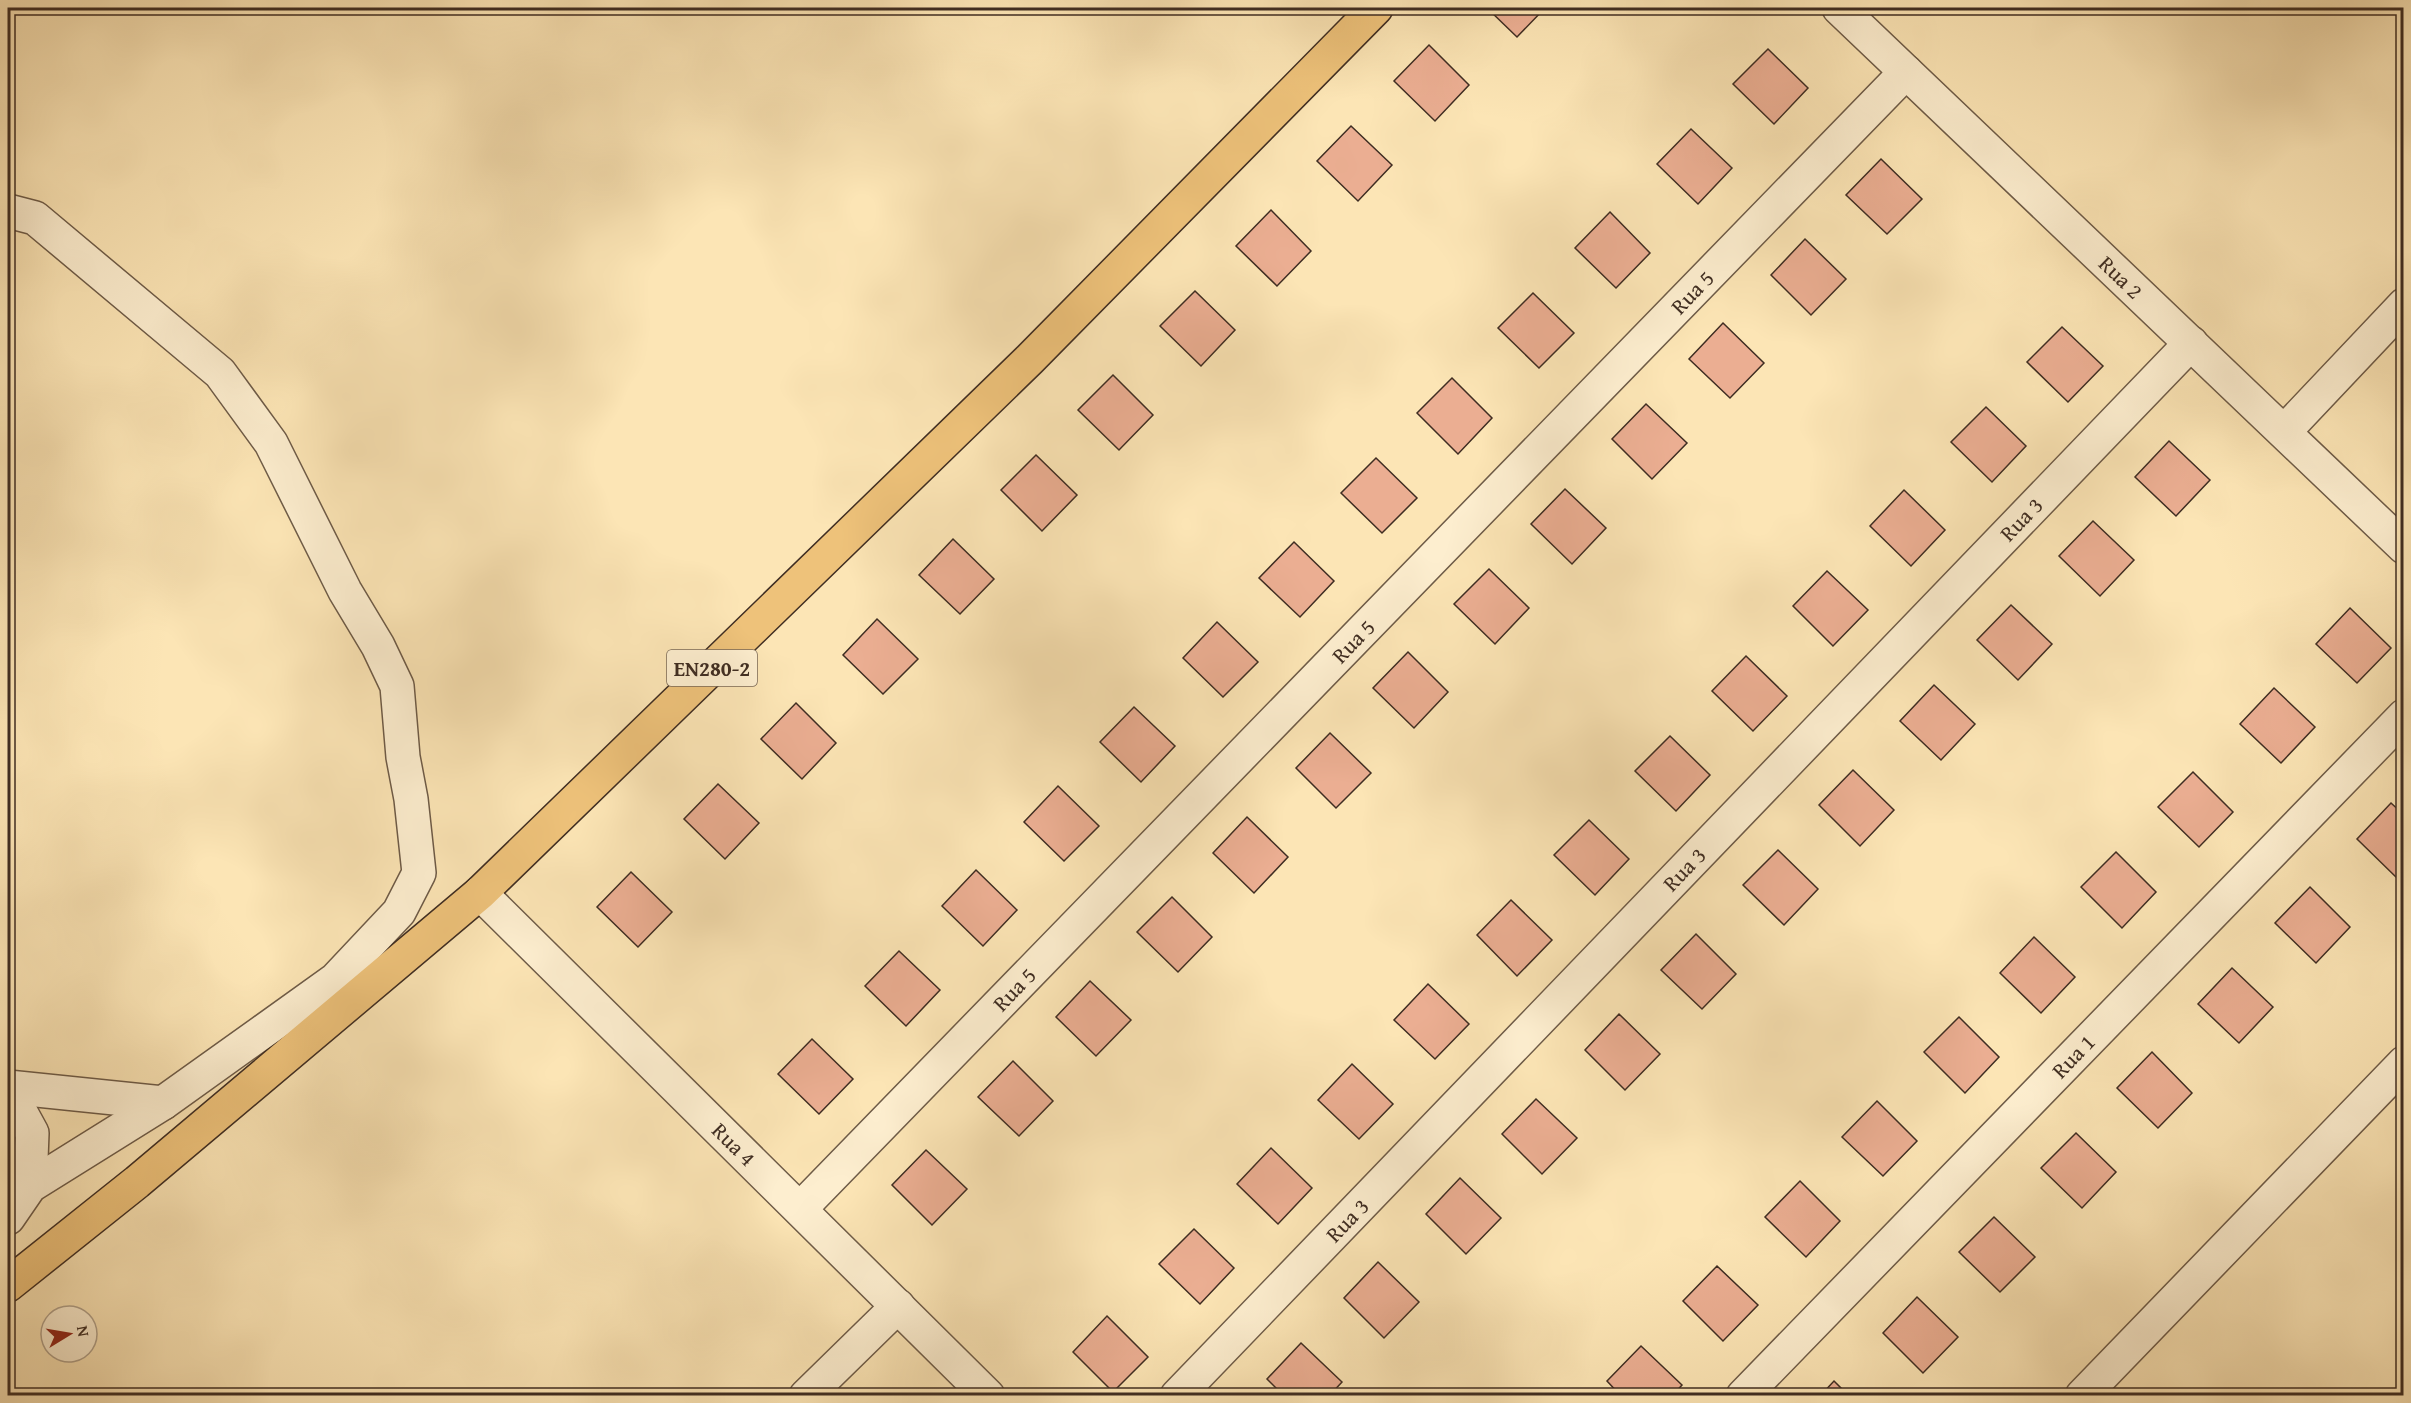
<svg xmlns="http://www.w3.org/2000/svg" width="2411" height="1403" font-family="'Gentium Book Plus',serif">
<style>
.building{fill:#ebae92;stroke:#3f2d22;stroke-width:1.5}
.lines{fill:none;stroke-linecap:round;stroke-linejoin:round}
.minor-casing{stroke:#6e5b47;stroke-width:36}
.major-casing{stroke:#3f2d22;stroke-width:36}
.minor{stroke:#fdeecf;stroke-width:33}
.major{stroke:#eec27a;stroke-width:33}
.labels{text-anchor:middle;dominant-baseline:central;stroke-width:6;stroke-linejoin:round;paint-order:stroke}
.shield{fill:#fdeecf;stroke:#786756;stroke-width:1.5}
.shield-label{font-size:21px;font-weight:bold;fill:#3f2d22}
.street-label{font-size:22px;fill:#3f2d22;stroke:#fdeecf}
</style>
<rect width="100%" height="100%" fill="#fce5b5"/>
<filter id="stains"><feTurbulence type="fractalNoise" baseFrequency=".00333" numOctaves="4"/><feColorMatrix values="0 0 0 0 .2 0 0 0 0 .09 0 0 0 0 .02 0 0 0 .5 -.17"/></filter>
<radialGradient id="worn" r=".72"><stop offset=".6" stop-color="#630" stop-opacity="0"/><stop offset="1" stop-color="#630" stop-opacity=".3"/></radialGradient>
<g class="building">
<polygon points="1487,8 1545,8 1517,37"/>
<polygon points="1429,45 1469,85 1435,121 1394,81"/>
<polygon points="1768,49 1808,88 1774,124 1733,84"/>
<polygon points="1351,126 1392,165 1358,201 1317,161"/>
<polygon points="1691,129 1732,168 1698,204 1657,164"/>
<polygon points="1881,159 1922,199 1887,234 1846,195"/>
<polygon points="1271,210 1311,251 1277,286 1236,246"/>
<polygon points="1610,212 1650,253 1616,288 1575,248"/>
<polygon points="1805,239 1846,279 1811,315 1771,275"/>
<polygon points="1195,291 1235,330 1201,366 1160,326"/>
<polygon points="1533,293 1574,333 1539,368 1498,328"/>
<polygon points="1723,323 1764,363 1730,398 1689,359"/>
<polygon points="2062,327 2103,366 2068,402 2027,362"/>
<polygon points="1113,375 1153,415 1119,450 1078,410"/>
<polygon points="1452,378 1492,418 1458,454 1417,413"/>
<polygon points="1646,404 1687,443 1652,479 1612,439"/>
<polygon points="1986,407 2026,446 1992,482 1951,442"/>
<polygon points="2169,441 2210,480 2176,516 2135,477"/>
<polygon points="1036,455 1077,495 1042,531 1001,490"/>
<polygon points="1376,458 1417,498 1382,533 1341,493"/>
<polygon points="1565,489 1606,528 1572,564 1531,524"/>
<polygon points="1904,490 1945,530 1911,566 1870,526"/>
<polygon points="2093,521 2134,560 2100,596 2059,556"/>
<polygon points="953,539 994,579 960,614 919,575"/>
<polygon points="1294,542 1334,581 1300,617 1259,578"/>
<polygon points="1489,569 1529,608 1495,644 1454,604"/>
<polygon points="1827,571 1868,610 1833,646 1793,606"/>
<polygon points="2011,605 2052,644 2018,680 1977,640"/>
<polygon points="2350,608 2391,648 2357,683 2316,644"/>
<polygon points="877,619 918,659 883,694 843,655"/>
<polygon points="1217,622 1258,662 1223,697 1183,658"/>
<polygon points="1408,652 1448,692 1414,728 1373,688"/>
<polygon points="1746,656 1787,696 1753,731 1712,691"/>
<polygon points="1934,685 1975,724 1941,760 1900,721"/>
<polygon points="2274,688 2315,727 2281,763 2240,724"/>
<polygon points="796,703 836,743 802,779 761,739"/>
<polygon points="1134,707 1175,746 1141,782 1100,742"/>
<polygon points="1330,733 1371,773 1336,808 1296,768"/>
<polygon points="1670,736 1710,775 1676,811 1635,771"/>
<polygon points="1853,770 1894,810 1860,846 1819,805"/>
<polygon points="2193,772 2233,812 2199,847 2158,807"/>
<polygon points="718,784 759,823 725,859 684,819"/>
<polygon points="1058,786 1099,826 1064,861 1024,822"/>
<polygon points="2391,803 2404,815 2404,873 2398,879 2357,839"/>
<polygon points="1247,817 1288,857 1254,893 1213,853"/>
<polygon points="1589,820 1629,859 1595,895 1554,855"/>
<polygon points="1778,850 1818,889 1784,925 1743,885"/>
<polygon points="2116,852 2156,892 2122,928 2081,887"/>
<polygon points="976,870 1017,910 983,946 942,906"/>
<polygon points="631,872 672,912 638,947 597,907"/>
<polygon points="2310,887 2350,927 2316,963 2275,923"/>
<polygon points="1172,897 1212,937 1178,972 1137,932"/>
<polygon points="1511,900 1552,940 1517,976 1477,935"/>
<polygon points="1696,934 1736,974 1702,1009 1661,970"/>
<polygon points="2034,937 2075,977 2041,1013 2000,973"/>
<polygon points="899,951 940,990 906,1026 865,986"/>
<polygon points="2232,968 2273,1007 2239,1043 2198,1004"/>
<polygon points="1090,981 1131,1020 1096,1056 1056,1017"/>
<polygon points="1428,984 1469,1024 1435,1059 1394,1020"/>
<polygon points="1619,1014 1660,1054 1625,1090 1585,1050"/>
<polygon points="1959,1017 1999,1057 1965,1093 1924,1052"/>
<polygon points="812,1039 853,1079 819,1114 778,1074"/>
<polygon points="2152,1052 2192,1093 2158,1128 2117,1088"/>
<polygon points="1013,1061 1053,1101 1019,1136 978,1097"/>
<polygon points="1352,1064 1393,1104 1359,1139 1318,1100"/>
<polygon points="1536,1099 1577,1138 1542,1174 1502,1134"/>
<polygon points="1877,1101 1917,1141 1883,1176 1842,1137"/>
<polygon points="2076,1133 2116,1172 2082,1208 2041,1168"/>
<polygon points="1271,1148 1312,1188 1278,1224 1237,1184"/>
<polygon points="926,1150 967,1189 932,1225 892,1185"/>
<polygon points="1460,1178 1501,1218 1466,1254 1426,1214"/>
<polygon points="1800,1181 1840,1221 1806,1257 1765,1217"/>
<polygon points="1994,1217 2035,1257 2000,1292 1959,1252"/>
<polygon points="1194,1229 1234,1268 1200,1304 1159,1264"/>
<polygon points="1378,1262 1419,1302 1384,1338 1344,1298"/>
<polygon points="1717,1266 1758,1305 1723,1341 1683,1301"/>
<polygon points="1917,1297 1958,1337 1923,1373 1883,1333"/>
<polygon points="1107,1316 1148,1357 1113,1392 1073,1352"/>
<polygon points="1301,1343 1342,1382 1329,1396 1284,1396 1267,1379"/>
<polygon points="1641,1346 1682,1385 1672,1396 1621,1396 1607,1381"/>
<polygon points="1834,1381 1849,1396 1820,1396"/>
</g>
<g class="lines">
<g class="minor-casing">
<g id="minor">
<polyline points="1839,8 2404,547"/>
<polyline points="8,211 35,218 220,373 271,443 345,591 378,646 397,686 403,757 411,799 419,873 399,912 335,980 163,1103 30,1186 8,1218"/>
<polyline points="2284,432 2404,305"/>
<polyline points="480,893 988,1396"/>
<polyline points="8,1087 163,1103"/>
<polyline points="8,1089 32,1133 30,1186"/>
<polyline points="800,1209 1906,72"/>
<polyline points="806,1396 898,1306"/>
<polyline points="1177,1396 2191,343"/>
<polyline points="1743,1396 2404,716"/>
<polyline points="2082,1396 2404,1063"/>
</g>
</g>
<g class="major-casing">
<polyline id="major" points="8,1285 137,1182 480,893 1030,359 1376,8"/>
</g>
<use href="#minor" class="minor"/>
<use href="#major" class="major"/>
</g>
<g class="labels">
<rect class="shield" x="667" y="650" width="90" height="36" rx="4.5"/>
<g class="shield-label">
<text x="712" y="668">EN280-2</text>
</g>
<g class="street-label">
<text transform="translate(2121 277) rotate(44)">Rua 2</text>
<text transform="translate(1692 292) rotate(-46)">Rua 5</text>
<text transform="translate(2021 519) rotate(-46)">Rua 3</text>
<text transform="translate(1353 641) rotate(-46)">Rua 5</text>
<text transform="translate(1684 869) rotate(-46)">Rua 3</text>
<text transform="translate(1014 989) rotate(-46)">Rua 5</text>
<text transform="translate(2073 1056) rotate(-46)">Rua 1</text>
<text transform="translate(734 1144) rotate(45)">Rua 4</text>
<text transform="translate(1347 1220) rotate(-46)">Rua 3</text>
</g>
</g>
<rect width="2411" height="1403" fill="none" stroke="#fce5b5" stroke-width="30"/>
<rect x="9" y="9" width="2393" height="1385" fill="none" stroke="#3f2d22" stroke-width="3"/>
<rect x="15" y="15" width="2381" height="1373" fill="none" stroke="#3f2d22" stroke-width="1.5"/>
<g transform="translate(69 1334) rotate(79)"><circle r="28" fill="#fdeecf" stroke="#b1a18a" stroke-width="1.5"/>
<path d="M0-4.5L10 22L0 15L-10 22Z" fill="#8f2418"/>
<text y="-9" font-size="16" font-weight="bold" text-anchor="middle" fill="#3f2d22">N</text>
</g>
<rect width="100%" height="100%" filter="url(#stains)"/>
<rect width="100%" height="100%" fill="url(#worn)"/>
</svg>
